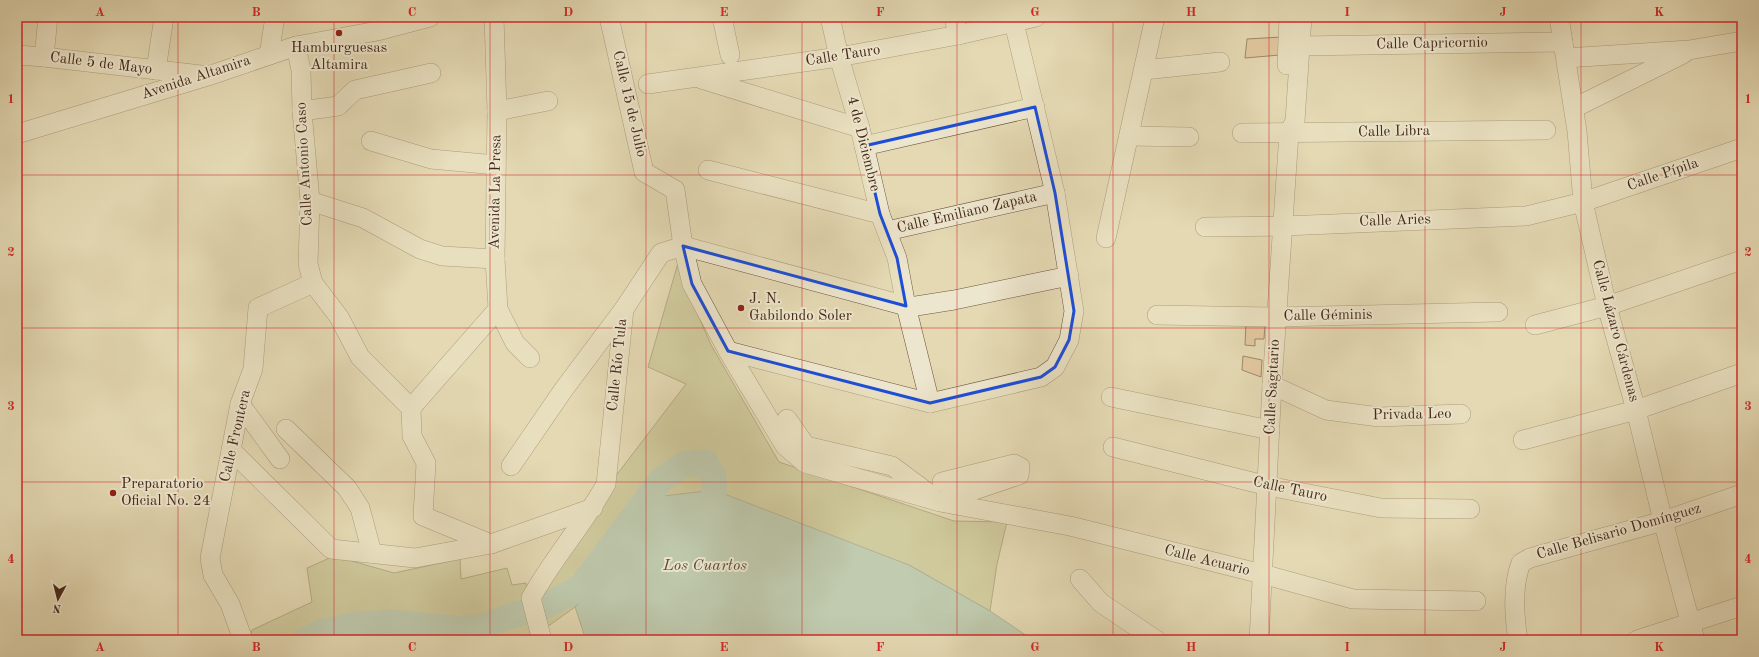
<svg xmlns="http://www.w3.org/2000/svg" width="1759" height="657" font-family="'Old Standard TT',serif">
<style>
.green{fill:#bbbd88;stroke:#807350}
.water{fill:#95baaa;stroke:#758070}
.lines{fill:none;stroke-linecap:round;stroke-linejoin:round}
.river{stroke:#95baaa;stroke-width:26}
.building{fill:#e0b389;stroke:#452918}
.minor-casing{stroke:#6d553f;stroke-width:20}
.minor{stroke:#ede6ce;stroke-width:19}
.marked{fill:none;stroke:#1d4ed8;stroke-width:3;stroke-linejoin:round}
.grid{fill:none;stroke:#d62828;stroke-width:1;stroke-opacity:0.55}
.poi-dot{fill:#8f2418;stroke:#ede6ce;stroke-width:1.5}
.labels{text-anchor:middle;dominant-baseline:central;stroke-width:4;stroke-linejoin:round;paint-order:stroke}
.street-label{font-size:15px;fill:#452918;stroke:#ede6ce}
.poi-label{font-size:15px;fill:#452918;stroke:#ede6ce;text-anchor:start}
.water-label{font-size:16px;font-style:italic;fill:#594d3c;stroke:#ede6ce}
.neatline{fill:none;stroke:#d62828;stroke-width:1.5}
.grid-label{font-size:13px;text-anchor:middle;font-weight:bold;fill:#d62828}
</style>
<rect width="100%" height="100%" fill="#e4d9b3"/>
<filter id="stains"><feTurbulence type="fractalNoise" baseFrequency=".005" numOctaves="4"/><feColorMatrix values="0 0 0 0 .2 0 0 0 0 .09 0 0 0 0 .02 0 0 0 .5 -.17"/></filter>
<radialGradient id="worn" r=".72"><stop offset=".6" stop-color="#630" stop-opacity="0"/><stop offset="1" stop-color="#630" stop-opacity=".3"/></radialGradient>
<polygon class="green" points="680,256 688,292 711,345 779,462 954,521 1007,522 997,564 990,611 909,565 655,498 629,532 596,583 575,607 540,632 530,635 532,640 249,640 252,630 312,602 307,568 334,556 394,573 460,559 461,579 507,568 512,585 526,583 527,600 615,477 686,384 648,367"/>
<polygon class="water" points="714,490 909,565 990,611 1033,640 586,640 575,607 596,583 629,532 655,497"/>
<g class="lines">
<polyline class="river" points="306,640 322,632 360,624 396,623 461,629 481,627 517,614 547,605 580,588 660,481 684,464 706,463 714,478 714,490"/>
</g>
<g class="building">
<polygon points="1282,37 1280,55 1245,58 1247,39"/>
<polygon points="1246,323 1265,324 1264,339 1255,339 1255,346 1245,345"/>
<polygon points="1243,356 1262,360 1261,377 1242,370"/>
</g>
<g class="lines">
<g class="minor-casing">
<g id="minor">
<polyline points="494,17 497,111 495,259 498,309 515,343 530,358"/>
<polyline points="609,17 644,172 675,190 683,246 692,284 728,351 785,446 805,463 940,502 1070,526 1262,574 1353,599 1476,601"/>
<polyline points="722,17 730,55"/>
<polyline points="830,17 839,57 860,128 880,214 897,258 906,306 930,403"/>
<polyline points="954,17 958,35"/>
<polyline points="1559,17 1577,131 1583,202 1607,306 1636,410 1663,521 1695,640"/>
<polyline points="296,46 301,70 302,111 310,201 308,264 313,283 339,317 360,357 411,408 412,436 426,463 423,516 491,544"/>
<polyline points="1301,46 1563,42"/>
<polyline points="17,55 44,57 201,75"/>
<polyline points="269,55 275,17"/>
<polyline points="44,57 48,17"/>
<polyline points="1566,58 1689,50 1742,41"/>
<polyline points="1287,65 1289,17"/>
<polyline points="156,70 164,17"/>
<polyline points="1144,70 1220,62"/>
<polyline points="701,79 860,128"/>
<polyline points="648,84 839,57 958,35 1036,17"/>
<polyline points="1574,108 1683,54"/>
<polyline points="302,111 338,106 355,90 431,73"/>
<polyline points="497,111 548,101"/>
<polyline points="1242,133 1546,130"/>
<polyline points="17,134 208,76 296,46 377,31 430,17"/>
<polyline points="1129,136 1189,137"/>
<polyline points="371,141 431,159 496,165"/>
<polyline points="864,146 1035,107"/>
<polyline points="708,170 880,214"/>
<polyline points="310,201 363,218 420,249 442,256 495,259"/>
<polyline points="1205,227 1284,226 1526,216 1583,202 1742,148"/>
<polyline points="887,231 1055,193"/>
<polyline points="1106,238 1155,17"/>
<polyline points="683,246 910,307 954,300 1069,276"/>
<polyline points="1157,315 1277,317 1498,312"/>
<polyline points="1535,325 1607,306 1742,260"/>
<polyline points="728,351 930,403 1041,377 1055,367 1069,340 1074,311 1055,193 1014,23"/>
<polyline points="1272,385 1326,410 1379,417 1461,414"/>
<polyline points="1111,397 1270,430"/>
<polyline points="240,404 280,459"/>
<polyline points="411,408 498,309"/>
<polyline points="787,419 806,446 892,466 931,495"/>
<polyline points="286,429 347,488 360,508 372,553"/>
<polyline points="1523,440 1636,410 1742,373"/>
<polyline points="1113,447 1268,486 1381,508 1470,509"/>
<polyline points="232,451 331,549 415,558 491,544 593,508"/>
<polyline points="511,466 564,389 624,309 661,253 683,246"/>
<polyline points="942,501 1019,475 1020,467 1014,464 942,482"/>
<polyline points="1080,579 1101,603 1156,640"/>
<polyline points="243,640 230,604 213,575 210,558 240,404 253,369 258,308 313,283"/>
<path d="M542,640L531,598C553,558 584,524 606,484L624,309"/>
<polyline points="1259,640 1272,385 1289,133 1295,121 1302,17"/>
<path d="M1518,640C1514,615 1512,586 1521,563L1530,558L1663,521L1742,494"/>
<polyline points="1637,640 1742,606"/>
</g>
</g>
<use href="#minor" class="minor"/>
</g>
<path d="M0 0H1759V657H0ZM1035,107L1055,193L1074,311L1069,340L1055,367L1041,377L930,403L728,351L692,284L683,246L906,306L897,258L880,214L864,146Z" fill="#e4d9b3" fill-opacity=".55" fill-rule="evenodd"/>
<path class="marked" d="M1035,107L1055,193L1074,311L1069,340L1055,367L1041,377L930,403L728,351L692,284L683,246L906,306L897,258L880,214L864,146Z"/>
<path class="grid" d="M178,17V640M334,17V640M490,17V640M646,17V640M802,17V640M957,17V640M1113,17V640M1269,17V640M1425,17V640M1581,17V640M17,175H1742M17,328H1742M17,482H1742"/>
<g class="poi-dot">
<circle cx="339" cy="33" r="4"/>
<circle cx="741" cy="308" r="4"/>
<circle cx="113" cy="493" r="4"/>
</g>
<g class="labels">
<g class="street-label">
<text transform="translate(1432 44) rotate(-1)">Calle Capricornio</text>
<text transform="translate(843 56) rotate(-9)">Calle Tauro</text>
<text transform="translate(101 64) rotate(7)">Calle 5 de Mayo</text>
<text transform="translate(196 78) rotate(-18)">Avenida Altamira</text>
<text transform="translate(629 104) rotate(77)">Calle 15 de Julio</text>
<text transform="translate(1394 132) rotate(-1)">Calle Libra</text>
<text transform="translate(863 144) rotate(76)">4 de Diciembre</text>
<text transform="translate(305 164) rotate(-93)">Calle Antonio Caso</text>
<text transform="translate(1663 175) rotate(-19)">Calle Pípila</text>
<text transform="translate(496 192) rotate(-89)">Avenida La Presa</text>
<text transform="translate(967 213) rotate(-13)">Calle Emiliano Zapata</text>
<text transform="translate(1395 221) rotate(-2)">Calle Aries</text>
<text transform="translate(1328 316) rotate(-1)">Calle Géminis</text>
<text transform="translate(1615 331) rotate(75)">Calle Lázaro Cárdenas</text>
<text transform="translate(618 365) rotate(-84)">Calle Río Tula</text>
<text transform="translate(1273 387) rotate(-87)">Calle Sagitario</text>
<text transform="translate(1412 415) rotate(-1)">Privada Leo</text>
<text transform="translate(236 436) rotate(-77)">Calle Frontera</text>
<text transform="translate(1290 490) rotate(12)">Calle Tauro</text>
<text transform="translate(1619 532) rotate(-16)">Calle Belisario Domínguez</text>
<text transform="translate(1207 561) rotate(14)">Calle Acuario</text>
</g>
<g class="poi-label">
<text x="339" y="48" text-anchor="middle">Hamburguesas<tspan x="339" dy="17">Altamira</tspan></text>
<text x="749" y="299">J. N.<tspan x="749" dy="17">Gabilondo Soler</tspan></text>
<text x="121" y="484">Preparatorio<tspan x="121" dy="17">Oficial No. 24</tspan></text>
</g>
<g class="water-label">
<text x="705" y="566">Los Cuartos</text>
</g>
</g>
<rect width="1759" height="657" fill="none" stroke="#e4d9b3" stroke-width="44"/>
<g transform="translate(58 599) rotate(187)" stroke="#ede6ce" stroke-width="3" paint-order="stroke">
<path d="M0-3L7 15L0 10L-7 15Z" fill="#452918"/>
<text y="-6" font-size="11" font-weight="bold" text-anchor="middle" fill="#452918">N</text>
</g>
<rect x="22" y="22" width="1715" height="613" class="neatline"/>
<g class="grid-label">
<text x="100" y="16">A</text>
<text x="256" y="16">B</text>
<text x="412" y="16">C</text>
<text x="568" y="16">D</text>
<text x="724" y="16">E</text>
<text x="880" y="16">F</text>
<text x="1035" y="16">G</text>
<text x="1191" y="16">H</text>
<text x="1347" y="16">I</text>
<text x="1503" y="16">J</text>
<text x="1659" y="16">K</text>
<text x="11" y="103">1</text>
<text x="1748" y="103">1</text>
<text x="11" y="256">2</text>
<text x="1748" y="256">2</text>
<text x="11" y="410">3</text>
<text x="1748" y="410">3</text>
<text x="11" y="563">4</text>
<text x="1748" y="563">4</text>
<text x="100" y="651">A</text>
<text x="256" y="651">B</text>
<text x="412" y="651">C</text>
<text x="568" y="651">D</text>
<text x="724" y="651">E</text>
<text x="880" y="651">F</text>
<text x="1035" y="651">G</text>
<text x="1191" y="651">H</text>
<text x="1347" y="651">I</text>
<text x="1503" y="651">J</text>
<text x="1659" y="651">K</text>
</g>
<rect width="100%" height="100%" filter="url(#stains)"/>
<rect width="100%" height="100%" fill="url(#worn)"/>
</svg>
